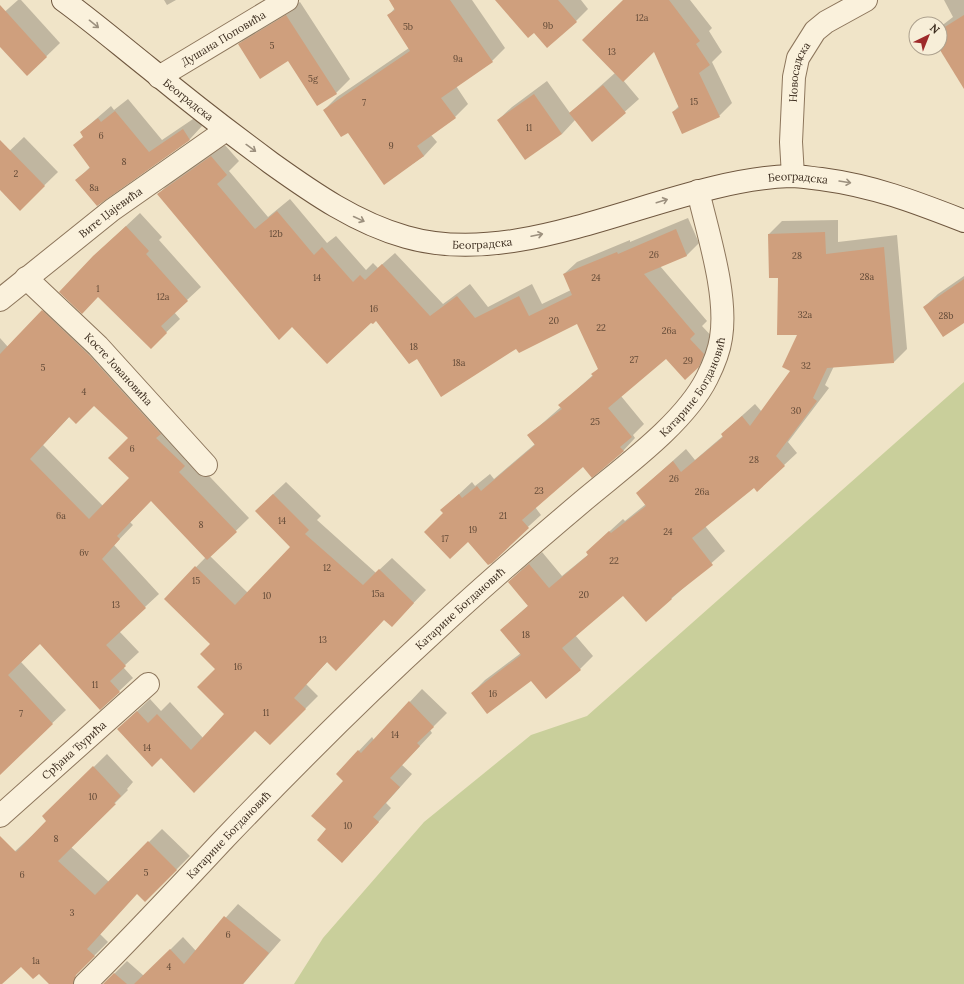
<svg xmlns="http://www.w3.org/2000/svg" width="964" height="984" font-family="Lora,serif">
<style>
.green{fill:#c9cf9b}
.shadow{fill:#0003;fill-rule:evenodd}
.building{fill:#cf9f7d;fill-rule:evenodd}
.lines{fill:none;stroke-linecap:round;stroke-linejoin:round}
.street-casing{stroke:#8d765c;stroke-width:24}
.secondary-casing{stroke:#6f573f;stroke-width:24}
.street{stroke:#faf1dc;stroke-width:22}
.secondary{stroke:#faf1dc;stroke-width:22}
.oneway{stroke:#9c907e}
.labels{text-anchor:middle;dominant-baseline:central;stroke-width:3;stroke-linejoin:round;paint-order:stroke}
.number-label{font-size:9px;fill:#624a37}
.street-label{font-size:11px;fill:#3d2e20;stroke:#f7eed8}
</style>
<rect width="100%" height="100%" fill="#f0e4c8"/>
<polygon class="green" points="964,382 964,984 294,984 323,938 424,822 531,735 587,716"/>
<g class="shadow">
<polygon points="18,0 21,0 60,43 27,75 0,45 0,16"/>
<polygon points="164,0 176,0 167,5"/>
<polygon points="392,0 472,0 505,48 492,61 456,86 468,104 455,117 431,135 437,142 424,156 384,183 348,131 324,110 337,97 409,48 389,15 395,8"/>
<polygon points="496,0 581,0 588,9 576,21 534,32"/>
<polygon points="623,0 690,0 712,28 709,31 722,52 712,62 732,103 719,116 673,112 679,106 654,50 623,80 639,99 593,140 575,120 562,134 498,120 512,107 547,81 570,113 615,73"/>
<polygon points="944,0 964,0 964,87 940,48 940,27 953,17"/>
<polygon points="300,2 350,79 336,93 318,105 289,59 239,44 253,31"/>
<polygon points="128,99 162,140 196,117 202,126 190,139 97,205 77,180 91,166 84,136 81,132 111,106 114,110"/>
<polygon points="24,137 58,172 20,209 0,188 0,160"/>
<polygon points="224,144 239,161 229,171 268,217 290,199 327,243 336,236 366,270 373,263 378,268 395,253 443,304 470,284 488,307 532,284 542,304 571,290 564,274 577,262 630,240 630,242 688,218 699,243 687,255 660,266 707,321 702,326 716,341 711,353 698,366 666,358 621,396 644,424 633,435 635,438 623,451 583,466 535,507 541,515 488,563 442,510 472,482 475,486 490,474 494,479 535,444 529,435 561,407 560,405 593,375 599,368 578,323 517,347 417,357 376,320 292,326 159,194 171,181"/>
<polygon points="140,213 162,237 159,240 201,287 174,312 180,319 151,347 93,257"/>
<polygon points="838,220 838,242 897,235 907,349 894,362 834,366 825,385 829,388 788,442 797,453 757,490 754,487 705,526 725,551 671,599 623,595 575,635 593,656 580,669 472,693 485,680 521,653 501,630 529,605 509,582 522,569 542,552 562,576 589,554 587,552 623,519 625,521 646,504 637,493 686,449 695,460 723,436 722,434 735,422 755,404 762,412 792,371 799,334 779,277 769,234 782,221"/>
<polygon points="964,276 964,321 924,307 938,294"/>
<path d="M56,298L192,458L249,518L210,556L248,593L292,547L269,498L286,482L321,516L317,520L376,573L392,558L426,590L404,613L384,619L328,661L306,684L318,696L270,744L255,729L194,792L161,757L118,729L150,699L161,711L170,702L203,738L225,714L212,644L165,599L206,557L151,500L130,522L133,525L114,545L159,594L119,631L139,652L123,667L133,678L100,709L40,643L21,662L66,710L2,771L0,769V338L8,347ZM94,404L130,438V478L103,506L43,445L70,416Z"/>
<polygon points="422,689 447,713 430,730 432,733 402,765 412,774 386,803 391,808 355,848 327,829 344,781 337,774 372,737 374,740"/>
<polygon points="107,754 133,782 127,789 128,790 71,847 109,882 162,829 190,856 145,901 137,893 100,934 108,942 77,973 57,984 51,984 39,973 21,966 0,984 0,865 48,821 44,816"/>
<polygon points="238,904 281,940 243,984 104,984 127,961 144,976 183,937 196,951"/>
</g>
<g class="building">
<polygon points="389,0 450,0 493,62 441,98 456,118 417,146 424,156 384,185 348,133 341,137 323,110 410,51 387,15 395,10"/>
<polygon points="495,0 558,0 577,22 547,48 534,33 528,38"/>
<polygon points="623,0 669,0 700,41 696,44 710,65 699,73 720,117 682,134 672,112 679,108 654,52 623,82 582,40"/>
<polygon points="0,5 47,57 27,76 0,47"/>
<polygon points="286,15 337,94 317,106 288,61 260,79 238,44"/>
<polygon points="964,15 964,89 940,50 940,30"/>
<polygon points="603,85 626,113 592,142 569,113"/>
<polygon points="534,94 562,134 525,160 497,120"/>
<polygon points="115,111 149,152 183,129 190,140 97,206 75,180 90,168 73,145 83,137 80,132 98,118 101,122"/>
<polygon points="0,140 45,186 20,211 0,190"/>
<polygon points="211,156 227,175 217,184 255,229 277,211 314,255 322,247 353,282 360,275 365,280 382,264 430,316 457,296 475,318 519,296 529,316 572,295 563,274 617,252 618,254 676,229 687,256 644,274 695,334 690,339 704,354 702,359 699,367 685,380 666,359 608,408 632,437 620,447 624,451 592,478 583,467 522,520 529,528 492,563 488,565 468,542 450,559 424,532 443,513 440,510 459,494 462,498 477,486 481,491 535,445 527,435 562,409 558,405 593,376 591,374 598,369 577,324 519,353 516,349 441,397 417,359 409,364 376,321 373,324 371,323 327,364 292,327 279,340 157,194"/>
<polygon points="126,226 149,251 146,254 188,301 161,326 167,333 151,349 98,297 82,314 59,292 93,256"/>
<polygon points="825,232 826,254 884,247 894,363 827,368 813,398 817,401 776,456 785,466 757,492 754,488 692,538 713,565 671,598 672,599 646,622 623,596 562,648 581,670 546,699 531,681 487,714 471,693 521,655 500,630 528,606 508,582 529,564 549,588 588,555 586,552 609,531 611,533 646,506 636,493 673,461 681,472 723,437 721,434 742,416 750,426 790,371 782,367 797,335 777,335 778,278 769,278 768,234"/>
<polygon points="964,279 964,323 943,337 923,307"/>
<path d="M42,310L89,355L161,434L156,438L185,466L179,472L237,532L207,560L151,501L117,536L120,539L102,559L146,608L106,645L126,666L110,681L120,692L100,710L40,644L8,675L53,724L0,775V354ZM94,406L128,438L108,458L129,478L89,519L30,459L69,417L76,424Z"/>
<polygon points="273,494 309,530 305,534 363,585 379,569 414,603 392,627 384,620 336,671 327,662 294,698 306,709 270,745 255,731 194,793 161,758 152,767 117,729 137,711 148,723 157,714 191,750 224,714 197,687 215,669 200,654 210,644 164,599 195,566 235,605 290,547 255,511"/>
<polygon points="409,701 434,727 417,743 420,746 390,778 400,787 373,817 379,822 342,863 317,840 326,829 311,816 343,781 336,774 358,750 361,753"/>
<polygon points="93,766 121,796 114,803 116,804 58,861 95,895 148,841 177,870 145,902 137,894 87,949 95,956 76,975 73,984 49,984 39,974 33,979 21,967 2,984 0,984 0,836 16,852 46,821 42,816"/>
<polygon points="224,916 269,953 243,984 134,984 170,949 184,964"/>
<polygon points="114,973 127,984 103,984"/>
</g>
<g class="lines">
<g class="street-casing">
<g id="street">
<path id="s1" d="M159,77L287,0"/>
<path id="s2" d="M793,176L791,142L794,77L798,58L815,31L826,22L866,0"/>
<path id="s3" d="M26,278L98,346L206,465"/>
<path id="s4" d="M0,300L112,210L226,130"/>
<path id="s5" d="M0,816L148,684"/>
<path id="s6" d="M85,984C133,937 179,887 225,838C293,767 362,698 434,632C482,587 532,544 583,501C622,468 684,424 707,378C713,366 719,352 721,338C728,295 708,234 698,191"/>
</g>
</g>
<g class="secondary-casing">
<g id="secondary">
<path id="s7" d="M63,0C92,21 120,45 149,68C189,101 229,132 271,163C313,193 356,223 406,237C527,272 668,180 791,176C801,176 811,178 821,179C874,186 915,202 964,221"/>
</g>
</g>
<use href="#street" class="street"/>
<use href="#secondary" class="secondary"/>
</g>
<defs><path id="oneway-shaft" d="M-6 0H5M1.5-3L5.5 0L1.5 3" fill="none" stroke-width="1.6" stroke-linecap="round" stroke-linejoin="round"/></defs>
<g class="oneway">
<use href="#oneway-shaft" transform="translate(94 24) rotate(39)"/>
<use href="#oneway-shaft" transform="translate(251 148) rotate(36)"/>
<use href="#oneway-shaft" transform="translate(845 182) rotate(9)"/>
<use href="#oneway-shaft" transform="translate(662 201) rotate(-17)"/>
<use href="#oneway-shaft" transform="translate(359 219) rotate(25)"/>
<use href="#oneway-shaft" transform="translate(537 235) rotate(-12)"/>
</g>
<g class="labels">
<g class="number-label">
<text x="642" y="17">12a</text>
<text x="548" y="25">9b</text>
<text x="408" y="26">5b</text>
<text x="272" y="45">5</text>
<text x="612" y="51">13</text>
<text x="458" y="58">9a</text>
<text x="313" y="78">5g</text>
<text x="694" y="101">15</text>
<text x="364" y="102">7</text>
<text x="529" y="127">11</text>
<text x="101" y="135">6</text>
<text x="391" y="145">9</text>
<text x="124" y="161">8</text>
<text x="16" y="173">2</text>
<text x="94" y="187">8a</text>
<text x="276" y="233">12b</text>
<text x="654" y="254">26</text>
<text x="797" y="255">28</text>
<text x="867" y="276">28a</text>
<text x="317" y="277">14</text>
<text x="596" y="277">24</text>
<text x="98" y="288">1</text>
<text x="163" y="296">12a</text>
<text x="374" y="308">16</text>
<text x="805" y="314">32a</text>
<text x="946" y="315">28b</text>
<text x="554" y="320">20</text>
<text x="601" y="327">22</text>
<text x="669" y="330">26a</text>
<text x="414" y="346">18</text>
<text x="634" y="359">27</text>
<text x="688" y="360">29</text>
<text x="459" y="362">18a</text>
<text x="806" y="365">32</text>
<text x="43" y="367">5</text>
<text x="84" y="391">4</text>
<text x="796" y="410">30</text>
<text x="595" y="421">25</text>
<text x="132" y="448">6</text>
<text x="754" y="459">28</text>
<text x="674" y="478">26</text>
<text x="539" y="490">23</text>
<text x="702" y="491">26a</text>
<text x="61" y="515">6a</text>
<text x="503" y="515">21</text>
<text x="282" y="520">14</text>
<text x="201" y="524">8</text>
<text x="473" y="529">19</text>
<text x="668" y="531">24</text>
<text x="445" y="538">17</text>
<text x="84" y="552">6v</text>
<text x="614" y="560">22</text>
<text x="327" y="567">12</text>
<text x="196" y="580">15</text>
<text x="378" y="593">15a</text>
<text x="584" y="594">20</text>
<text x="267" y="595">10</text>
<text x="116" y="604">13</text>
<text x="526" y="634">18</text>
<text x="323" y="639">13</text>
<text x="238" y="666">16</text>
<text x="95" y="684">11</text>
<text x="493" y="693">16</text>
<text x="266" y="712">11</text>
<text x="21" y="713">7</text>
<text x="395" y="734">14</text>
<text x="147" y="747">14</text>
<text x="93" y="796">10</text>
<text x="348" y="825">10</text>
<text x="56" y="838">8</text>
<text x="146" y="872">5</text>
<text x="22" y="874">6</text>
<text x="72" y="912">3</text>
<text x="228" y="934">6</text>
<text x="36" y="960">1a</text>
<text x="169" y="966">4</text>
</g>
<g class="street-label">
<text stroke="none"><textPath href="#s1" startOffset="75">Душана Поповића</textPath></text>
<text stroke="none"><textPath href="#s2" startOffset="105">Новосадска</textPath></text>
<text stroke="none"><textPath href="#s7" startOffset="160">Београдска</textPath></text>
<text stroke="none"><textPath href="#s7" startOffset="820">Београдска</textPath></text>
<text stroke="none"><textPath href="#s4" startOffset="141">Вите Џајевића</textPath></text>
<text stroke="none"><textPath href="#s7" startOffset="496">Београдска</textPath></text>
<text stroke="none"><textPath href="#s3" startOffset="130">Косте Јовановића</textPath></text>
<text stroke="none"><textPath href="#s6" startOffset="855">Катарине Богдановић</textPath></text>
<text stroke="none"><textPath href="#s6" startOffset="531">Катарине Богдановић</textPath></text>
<text stroke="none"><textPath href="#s5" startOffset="99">Срђана Ђурића</textPath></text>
<text stroke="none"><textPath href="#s6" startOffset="207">Катарине Богдановић</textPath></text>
</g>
</g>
<g transform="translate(928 36) rotate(43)"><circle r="19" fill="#f7eed8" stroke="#ada18e"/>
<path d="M0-3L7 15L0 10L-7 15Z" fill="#9e2a2b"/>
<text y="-6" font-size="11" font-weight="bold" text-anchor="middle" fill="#3d2e20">N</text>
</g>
</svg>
